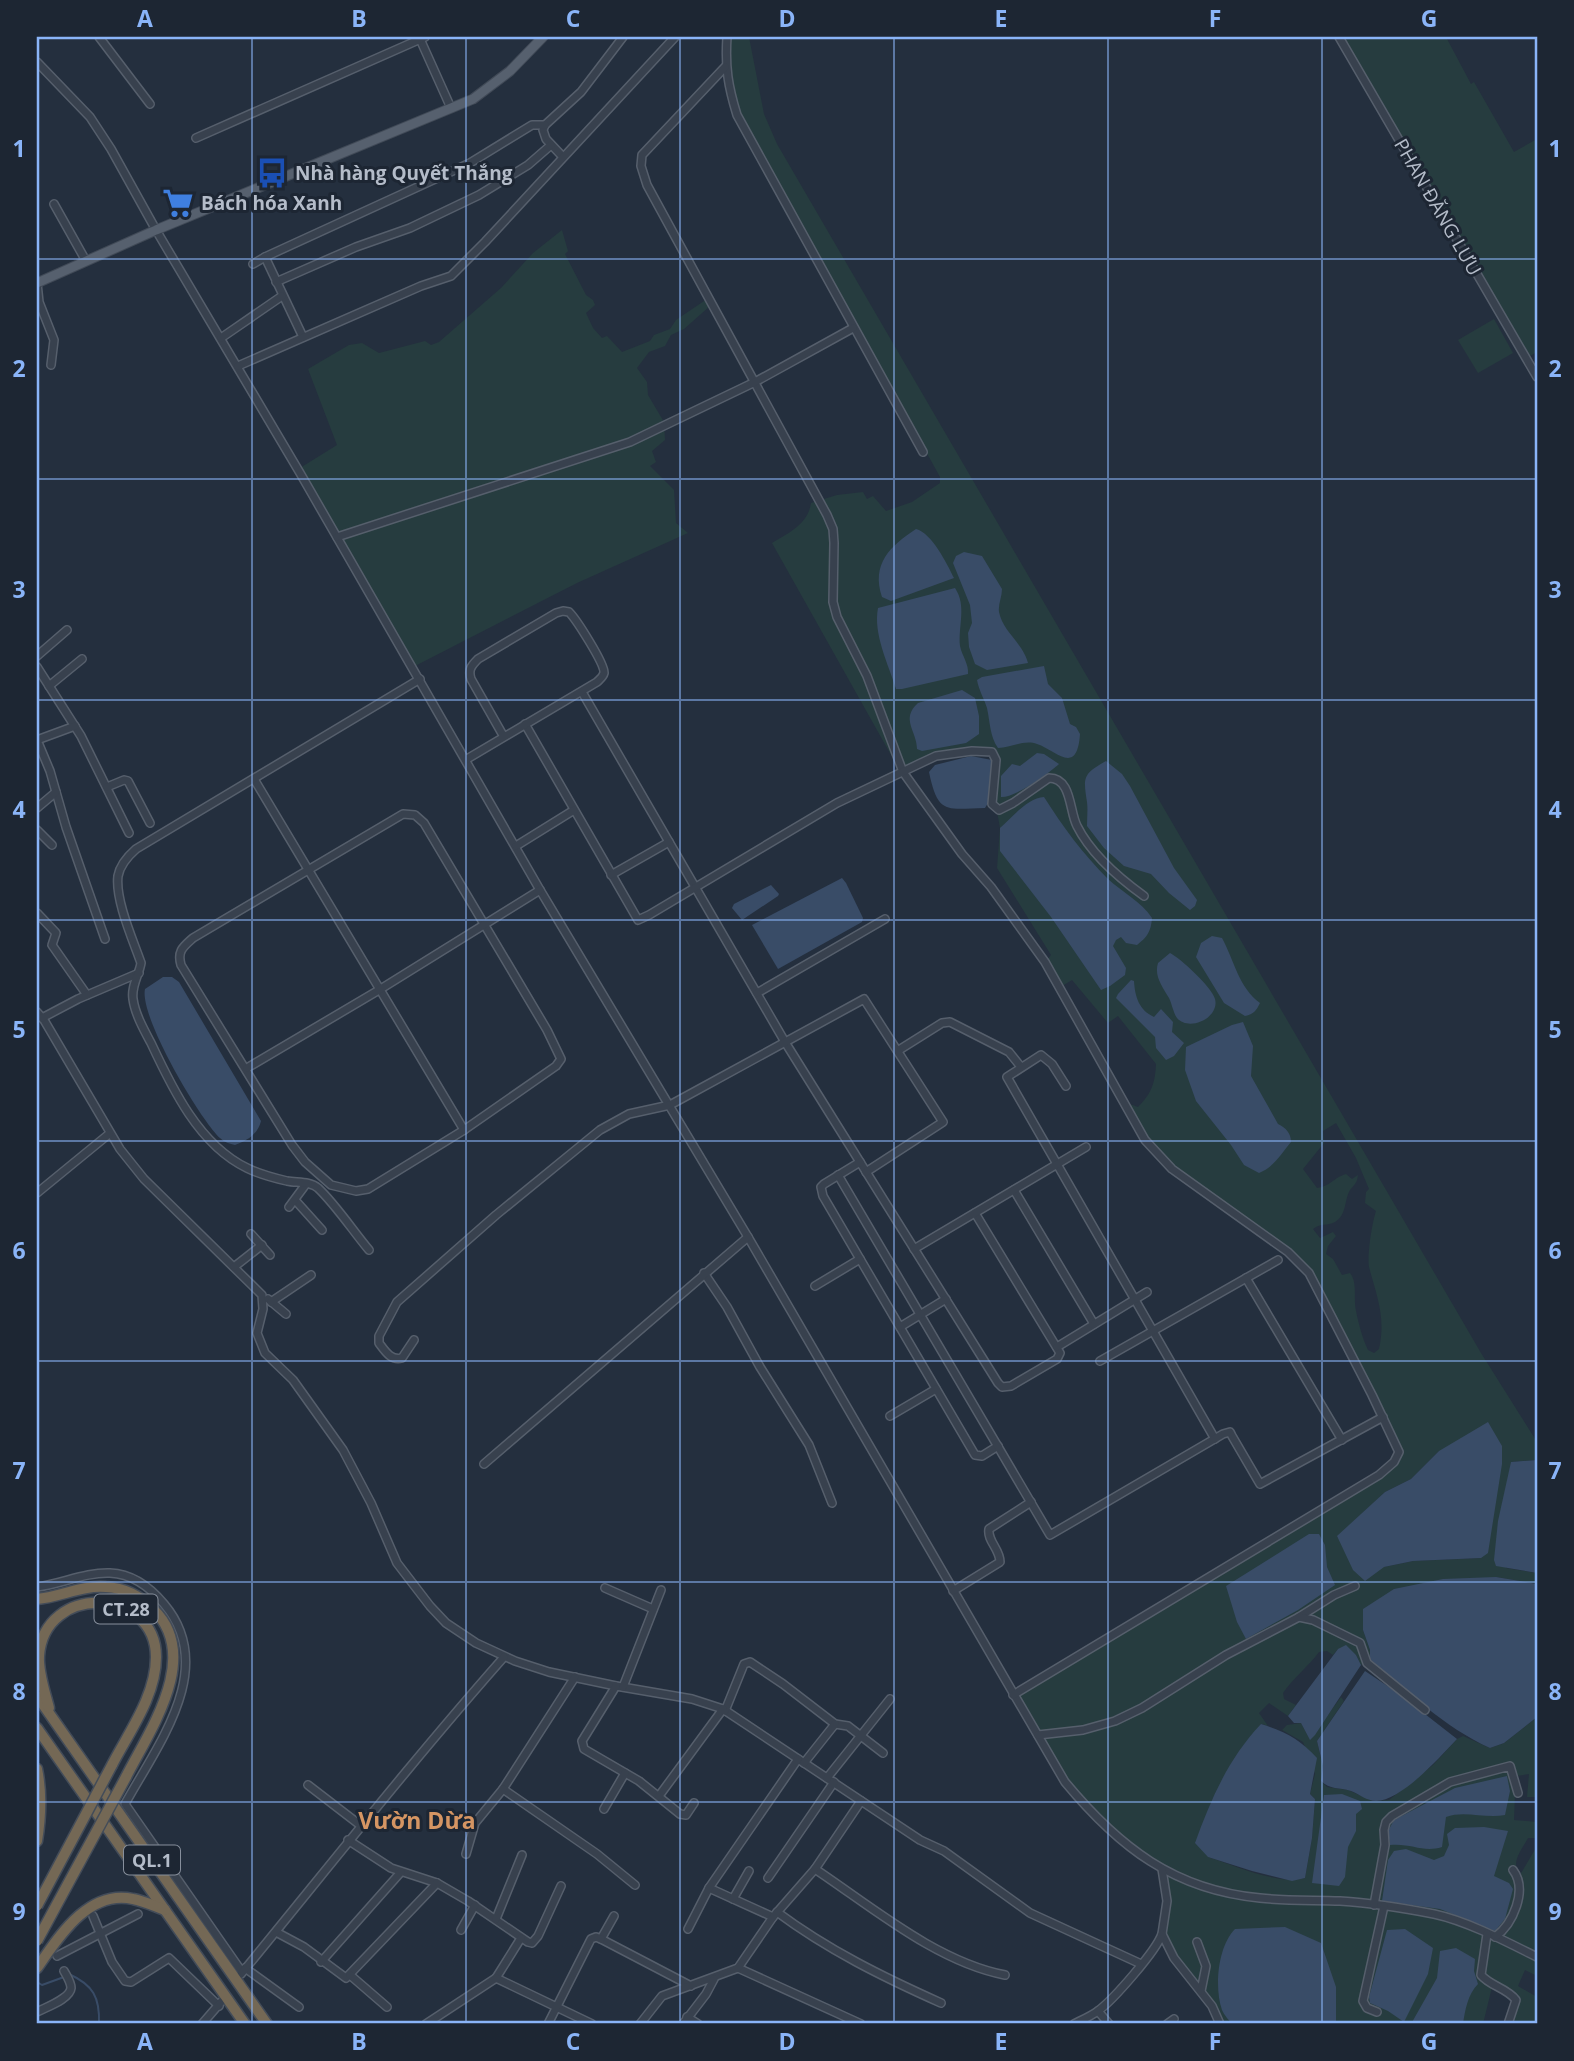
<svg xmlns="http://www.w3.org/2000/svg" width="1574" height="2061" font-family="'Open Sans',sans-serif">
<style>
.green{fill:#263c3f;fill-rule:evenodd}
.water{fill:#394c67}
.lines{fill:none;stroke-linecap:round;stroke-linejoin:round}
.stream{stroke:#394c67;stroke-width:2}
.minor-casing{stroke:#565f6c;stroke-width:10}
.major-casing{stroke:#414a57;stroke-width:11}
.highway-casing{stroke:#434c59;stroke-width:13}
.minor{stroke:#38414e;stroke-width:7}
.major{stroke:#56606e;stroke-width:9}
.highway{stroke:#746855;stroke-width:10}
.highway-bridge-casing{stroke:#434c59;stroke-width:13;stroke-linecap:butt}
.highway-bridge{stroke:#746855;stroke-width:10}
.grid{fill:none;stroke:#8ab4f8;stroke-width:2;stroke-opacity:0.55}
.labels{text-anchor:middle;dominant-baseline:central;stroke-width:6;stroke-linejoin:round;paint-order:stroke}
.shield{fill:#1d2633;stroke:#878f9c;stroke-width:2}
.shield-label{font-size:18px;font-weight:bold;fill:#b4bcc9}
.poi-label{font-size:19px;font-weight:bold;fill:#b4bcc9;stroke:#1d2633;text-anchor:start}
.street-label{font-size:19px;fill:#b4bcc9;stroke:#1d2633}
.quarter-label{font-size:23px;font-weight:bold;fill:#d59563;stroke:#1d2633}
.neatline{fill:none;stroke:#8ab4f8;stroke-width:2.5}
.grid-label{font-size:23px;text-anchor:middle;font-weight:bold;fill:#8ab4f8}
</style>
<rect width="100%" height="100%" fill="#242f3e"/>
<g class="green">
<path d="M729,37H749L764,114L777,144L1481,1353L1537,1442V1460L1511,1462L1506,1568L1537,1573V1584L1496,1577L1363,1630L1370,1650V1659L1361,1665L1356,1655L1338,1649L1333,1655L1327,1651L1319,1652C1308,1667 1294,1677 1283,1693L1284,1699L1296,1705L1288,1716L1269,1703L1259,1713L1268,1726L1261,1724L1208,1857C1236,1866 1277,1885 1305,1878L1312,1838L1315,1799L1310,1794L1315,1774L1303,1742L1282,1730L1287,1725L1301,1723L1310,1739L1341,1697L1344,1701L1317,1741L1323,1766L1321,1781L1327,1787L1348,1790L1373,1801L1389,1800L1433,1765L1457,1739L1463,1736L1490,1748L1504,1743L1537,1717V1797H1527L1529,1774L1517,1776L1514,1766C1499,1757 1410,1804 1391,1813L1372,1902C1321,1900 1269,1899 1218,1889C1161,1876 1104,1828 1069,1782C1049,1756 1034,1724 1017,1695L1381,1477L1402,1452L1399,1443L1311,1272L1173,1166L1147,1138L1127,1103L1138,1107C1152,1093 1155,1083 1156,1064L1118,1016L1108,1023L1072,980L1062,986L1047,960L1051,955L997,868L1000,828L996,806L993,750C969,742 924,763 900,771L772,543C789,533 808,524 811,503L837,495L863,492L867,499L873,496L886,511L912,502L940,483V477L739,113L730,84ZM1336,1123L1356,1158L1369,1189L1366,1192L1365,1203L1376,1211C1372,1223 1367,1255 1369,1267C1377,1297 1386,1317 1379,1349L1374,1353L1368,1350C1362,1337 1359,1325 1356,1311C1353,1298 1358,1283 1350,1273L1342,1275L1333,1259L1326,1254L1328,1246L1336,1236L1333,1232L1320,1238L1313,1229C1320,1223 1327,1226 1335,1222C1347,1215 1344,1200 1350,1190C1355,1184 1357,1183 1358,1175L1352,1179L1346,1174C1333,1178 1331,1186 1317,1188L1303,1169L1324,1143L1323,1131ZM1439,1451L1481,1558L1413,1561L1384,1567L1337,1537L1385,1492L1411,1479Z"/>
<polygon points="1344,37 1446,37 1471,84 1474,82 1514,152 1537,139 1537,352 1530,356"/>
<polygon points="562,230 568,251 565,254 586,295 593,300 595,305 586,313 593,328 602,338 607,336 622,352 650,341 654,335 670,329 676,320 707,299 710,306 684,329 671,335 665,346 649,352 637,368 647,382 648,395 664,422 665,440 652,451 656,462 650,466 674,490 676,523 688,533 577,583 415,666 300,468 337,445 308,369 349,345 362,343 379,353 425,341 431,345 439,342 501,288 533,253"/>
<polygon points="1494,319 1513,353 1478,373 1458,340"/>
<path d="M1507,1768L1515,1794L1514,1820L1537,1822V1838H1528C1521,1851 1510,1863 1520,1875L1537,1846V1954L1438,1912L1377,1903L1388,1823L1451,1784L1489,1775Z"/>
<polygon points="1165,1873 1203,1889 1373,1907 1436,1917 1485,1936 1478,1976 1492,1987 1483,2024 1223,2024 1200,1986 1176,1956 1165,1933"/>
<polygon points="1489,1937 1537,1960 1537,1976 1525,1970 1518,1986 1537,1997 1537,2024 1511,2024 1518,2006 1518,1999 1483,1974"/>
</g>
<g class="water">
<path d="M916,529C932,533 947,564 954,578L891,601L882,597C871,564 890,546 916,529Z"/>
<path d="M964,552L982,556L1002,589C1002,597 998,604 999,612C1003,632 1023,643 1028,663L987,670L975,664L969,647L968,633L972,623L970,605L953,563L956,556Z"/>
<path d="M955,588C967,606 958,626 960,646C962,656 969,664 968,674L902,689H896C888,663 873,634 878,608Z"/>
<path d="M1044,666L1048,684L1062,698L1070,724L1076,727L1080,734C1077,777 1056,750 1037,744C1024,739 1011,748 998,748C990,737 990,722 987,708C984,698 979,691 977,680L982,677Z"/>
<path d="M962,690L975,698L979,716V734L966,743L922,751L917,749C917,731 900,719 918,703Z"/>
<path d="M1037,753L1044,754L1059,764C1048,774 1015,798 1001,797V776L1012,764L1020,766Z"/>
<path d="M971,756L992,760L988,803L985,808C946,809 938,815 929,772L935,765Z"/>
<path d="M1106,761L1122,774L1130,786L1174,868L1197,900L1195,906L1190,910L1169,893L1151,874L1124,866L1104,848L1087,826C1087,818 1088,810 1087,802C1083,777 1083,774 1106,761Z"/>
<path d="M1044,797C1063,827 1083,854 1108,879C1123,893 1141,901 1152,918C1151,932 1147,937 1137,945L1126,943L1121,937L1116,940L1113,946L1126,968L1125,975L1110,986L1101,990L1051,917L1000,851V828C1012,817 1028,798 1044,797Z"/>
<polygon points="842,878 846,883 863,918 862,922 778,969 752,925"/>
<polygon points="771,885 779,894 778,896 742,920 732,908 734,904"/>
<path d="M1212,936L1222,938C1234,960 1239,988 1260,1003C1256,1011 1254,1014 1245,1016L1224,1003L1196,957L1201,943Z"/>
<path d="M1170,953C1180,958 1212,987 1215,999C1220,1018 1189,1032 1177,1018C1173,1012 1172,1004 1169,998C1162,986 1154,976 1158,963Z"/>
<path d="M163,977H172L179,982L261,1121C258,1134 247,1141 235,1145C230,1144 224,1142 220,1138C199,1118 139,1016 145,989Z"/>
<path d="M1131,980L1134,981C1135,997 1139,1010 1154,1017L1161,1009L1173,1022L1172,1032L1184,1043L1174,1056L1166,1060L1156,1048L1155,1037L1116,998L1118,994Z"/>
<path d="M1243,1022L1253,1046L1251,1076L1278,1124C1286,1128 1291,1133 1291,1142C1281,1154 1274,1167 1259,1173L1244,1165L1231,1145L1196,1101L1185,1070L1186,1047L1232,1025Z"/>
<polygon points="1488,1422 1502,1446 1502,1464 1488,1553 1481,1558 1413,1561 1384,1567 1365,1581 1353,1570 1337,1536 1385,1492 1411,1479 1439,1451"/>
<polygon points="1537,1460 1537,1573 1496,1566 1494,1560 1498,1521 1511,1462"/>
<polygon points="1309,1534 1319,1534 1325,1545 1327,1567 1335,1585 1298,1610 1246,1639 1237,1622 1226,1586"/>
<path d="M1496,1577L1537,1584V1717L1504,1743L1490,1748C1444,1727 1408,1692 1370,1659V1650L1363,1630V1609L1394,1589L1443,1579Z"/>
<polygon points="1346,1645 1356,1655 1361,1665 1315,1735 1310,1740 1301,1723 1294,1723 1288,1716 1338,1649"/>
<path d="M1365,1671L1398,1693L1457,1739C1440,1757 1401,1801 1376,1801C1367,1801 1359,1794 1351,1791C1339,1787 1330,1790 1321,1781L1323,1766L1317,1741Z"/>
<path d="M1261,1724C1284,1731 1300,1739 1317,1758L1310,1794L1315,1799L1312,1838L1305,1878L1292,1881L1252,1871L1208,1857L1195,1843C1211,1799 1228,1759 1261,1724Z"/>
<path d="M1507,1776L1510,1791L1505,1815C1486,1819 1464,1810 1446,1817L1442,1847C1423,1853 1412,1843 1390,1845L1388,1831L1394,1820L1455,1788Z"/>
<polygon points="1342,1794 1360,1801 1362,1809 1356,1814 1356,1831 1348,1847 1345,1877 1339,1886 1312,1883 1324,1795"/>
<polygon points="1484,1827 1508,1831 1494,1876 1509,1883 1513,1889 1505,1919 1495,1931 1440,1909 1382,1901 1388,1860 1394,1851 1406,1849 1434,1860 1444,1856 1449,1845 1447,1834 1455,1828"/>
<path d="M1285,1927L1321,1943L1336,1987V2021L1335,2024H1232C1229,2020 1224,2015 1222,2010C1214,1987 1218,1946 1235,1929Z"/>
<polygon points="1405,1929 1433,1948 1428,1974 1404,2022 1388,2011 1370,2003 1369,1997 1387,1930"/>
<path d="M1456,1948L1475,1959L1474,1971L1478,1984C1468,1994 1465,2010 1463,2024H1411L1437,1978L1440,1951Z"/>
</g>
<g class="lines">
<g class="stream">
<path d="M69,1974C93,1985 100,1997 99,2024"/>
<polyline points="37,1982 42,1985 64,1977"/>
</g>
<g class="minor-casing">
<g id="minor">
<polyline points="99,37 150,104"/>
<path d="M727,37C725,67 728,86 737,115L923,452"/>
<polyline points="1339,37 1537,377"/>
<polyline points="420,39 451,108"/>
<path d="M37,62L90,117L111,149L156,230L300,473L540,890L748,1237L1065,1782C1119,1847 1174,1890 1260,1898C1286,1901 1313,1900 1340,1901C1371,1903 1403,1908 1434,1914C1467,1921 1507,1942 1537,1957"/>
<polyline points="725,67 642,155 641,166 647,185 827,515 833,529 834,543 833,602 837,617 867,676 903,772 962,854 991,887 1045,962 1145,1140 1172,1169 1288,1252 1309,1273 1372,1395 1399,1452 1394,1462 1379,1475 1013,1695"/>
<polyline points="196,138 425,37"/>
<polyline points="563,157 546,139 543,130 545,125 581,92 623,37"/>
<polyline points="54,204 86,261"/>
<polyline points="253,264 265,257"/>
<polyline points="276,282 356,247 410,228 479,195 528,165 551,145"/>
<polyline points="37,283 39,302 54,340 51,365"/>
<polyline points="303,337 265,257 470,163 532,125 545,125"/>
<polyline points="221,338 282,296"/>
<polyline points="238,366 421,286 451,276 485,242 675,37"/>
<polyline points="337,537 630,442 755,382 853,328"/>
<polyline points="37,656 67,630"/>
<polyline points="37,667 81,736 129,833"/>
<polyline points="49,686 82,659"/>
<polyline points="582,692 785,1042 998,1383 1002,1387 1011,1386 1057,1359 1060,1353 975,1213"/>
<path d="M525,724L638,920L649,915L837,803L921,763L936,756L972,751L992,752L996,760L992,804L999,810L1013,803L1049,778C1072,778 1069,811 1077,826C1091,854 1119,878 1144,896"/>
<polyline points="75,726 37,740 50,771 66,827 105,939"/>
<path d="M467,759L597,682C600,679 603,677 604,673C605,664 576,619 569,612L563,611L556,613L478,659C471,666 468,670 471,679L504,737"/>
<polyline points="254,779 464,1130"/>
<polyline points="107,787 124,780 128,781 150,823"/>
<polyline points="37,808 56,792"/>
<path d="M403,814L415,815L424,823L547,1030L561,1059L556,1066L464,1130L368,1189L356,1191L331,1185L305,1162L292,1145L181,965C177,951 183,947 193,938Z"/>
<polyline points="37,830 52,845"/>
<polyline points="516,846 574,810"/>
<polyline points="611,875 669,842"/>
<polyline points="37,913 56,933 52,945 87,995"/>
<polyline points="757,993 885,919"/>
<polyline points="37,1012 44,1020 120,1149 144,1179 262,1295 263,1309 257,1333 265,1353 293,1380 343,1450 371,1503 397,1563 430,1606 446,1623 476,1643 515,1661 549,1672 616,1686 692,1699 723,1709 920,1840 944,1851 1030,1913 1141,1964"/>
<polyline points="42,1018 78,999 139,973"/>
<polyline points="899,1050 942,1023 950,1022 1009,1052 1021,1067"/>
<polyline points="247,1068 379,990 540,890"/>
<polyline points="1066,1086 1052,1064 1041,1055 1007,1077 1215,1439"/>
<polyline points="860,1162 824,1184 821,1187 823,1196 975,1455 982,1456 998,1446"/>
<polyline points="838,1175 1050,1535 1223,1434 1230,1432 1232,1436 1260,1484 1383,1417"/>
<polyline points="1014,1190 1094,1324"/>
<polyline points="37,1193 109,1134"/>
<polyline points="295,1200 322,1230"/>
<polyline points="289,1207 306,1184"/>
<polyline points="251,1234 270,1255"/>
<polyline points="914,1249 1086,1147"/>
<path d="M369,1250C353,1231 336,1205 318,1188C310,1181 297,1183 287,1181C274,1178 259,1174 247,1168C199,1145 172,1088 151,1043C144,1030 135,1014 133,999C131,986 139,975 141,963C133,940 115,900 118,876C120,865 128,856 136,849L420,679"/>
<polyline points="234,1267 262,1245"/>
<polyline points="704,1273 727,1307 760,1367 809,1445 832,1503"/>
<polyline points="1246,1278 1342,1440"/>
<polyline points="815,1286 860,1259"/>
<polyline points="268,1299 286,1314"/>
<polyline points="271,1302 311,1275"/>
<polyline points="900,1327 946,1299"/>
<path d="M414,1340L402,1358C391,1361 385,1351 379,1343V1336L397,1302L496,1215L600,1130L629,1114L670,1105L864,999L943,1122L866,1172"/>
<polyline points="1057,1347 1147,1292"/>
<polyline points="1100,1361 1278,1260"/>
<polyline points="890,1416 936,1389"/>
<polyline points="484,1464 748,1237"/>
<path d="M37,1587C61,1584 86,1572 110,1573C133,1574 150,1587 164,1604C218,1668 158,1744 125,1804L242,1972"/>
<polyline points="605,1588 653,1609"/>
<path d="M953,1591L1000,1562C1000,1549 987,1541 989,1529L1031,1502"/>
<polyline points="1299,1617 1334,1595 1355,1586"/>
<polyline points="575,1677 503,1789 597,1854 635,1885"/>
<polyline points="616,1686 582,1741 584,1749 639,1781 680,1814 686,1815 694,1803"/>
<polyline points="623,1687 661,1590"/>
<polyline points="725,1711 744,1664 750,1662 783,1684 835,1724 848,1726 883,1753"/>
<polyline points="1038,1735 1083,1730 1115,1721 1142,1708 1226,1655 1299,1617 1313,1620 1360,1643 1367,1663 1425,1710"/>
<polyline points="804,1763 835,1724"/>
<polyline points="827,1778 890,1699"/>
<polyline points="308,1785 360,1825"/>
<polyline points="659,1796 723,1709"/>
<polyline points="604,1809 625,1773"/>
<polyline points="348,1840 391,1868 437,1883 468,1901 528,1942 532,1943 538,1936 561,1886"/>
<polyline points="466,1854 475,1823 503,1789"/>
<path d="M815,1869C872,1907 937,1962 1005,1975"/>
<polyline points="1162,1869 1167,1901 1162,1934 1174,1958 1212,2006 1220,2024"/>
<polyline points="768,1878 834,1782"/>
<polyline points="709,1888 773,1917"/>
<polyline points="733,1899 749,1871"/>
<polyline points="1374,1905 1385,1845 1384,1830 1386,1822 1392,1816 1450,1782 1510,1766 1518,1793"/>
<path d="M777,1912C828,1950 883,1977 941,2003"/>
<polyline points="93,1916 112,1962 125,1981 131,1982 169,1958 219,2006"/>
<polyline points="614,1916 601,1939 691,1986"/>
<polyline points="496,1919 522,1855"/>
<polyline points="688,1929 709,1888 798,1759"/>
<polyline points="461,1930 475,1905"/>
<polyline points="276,1932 304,1947 346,1978 437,1883"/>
<path d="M1487,1934L1481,1975C1490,1986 1507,1988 1516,2000L1508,2024"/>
<path d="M1495,1937C1513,1924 1528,1890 1513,1870"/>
<polyline points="1197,1942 1206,1966 1201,1991"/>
<polyline points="57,1956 138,1914"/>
<polyline points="321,1962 401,1872"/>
<polyline points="245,1968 299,2007"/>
<polyline points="738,1968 861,2024"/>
<path d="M241,1974C328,1868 413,1760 504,1657"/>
<polyline points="350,1975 387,2007"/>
<polyline points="496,1978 521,1938"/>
<polyline points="1098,2011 1109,2024"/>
<path d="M37,2012C46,2007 70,1999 71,1988C71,1982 66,1975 64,1971"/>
<polyline points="1377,2012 1367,2008 1363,2001 1384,1906"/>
<polyline points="687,2017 698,2024"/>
<polyline points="202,2024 221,2002"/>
<polyline points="426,2024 496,1978 592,2024"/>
<polyline points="548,2024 591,1939 596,1937 601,1939"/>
<polyline points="640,2024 662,1996 738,1968 773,1917 815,1869 861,1801"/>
<polyline points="683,2024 706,1994 714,1979"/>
<path d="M1074,2024C1082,2020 1091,2016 1098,2011C1114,1999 1156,1951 1162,1934"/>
<polyline points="1167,2024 1174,2019"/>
</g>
</g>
<g class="major-casing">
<polyline id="major" points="37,283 156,230 473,99 510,71 543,37"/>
</g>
<g class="highway-casing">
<g id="highway">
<path d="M37,1599C60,1597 82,1585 106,1587C125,1588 140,1596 153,1609C202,1656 150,1730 126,1777"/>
<polyline points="37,1696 267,2024"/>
<path d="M49,1708C45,1692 38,1673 39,1656C44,1583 156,1587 156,1657C156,1696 129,1732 112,1765"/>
<polyline points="37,1728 245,2024"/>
<path d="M37,1769C42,1793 41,1816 37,1841"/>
<path d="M37,1968C58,1938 88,1889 133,1899C144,1901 154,1906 165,1910"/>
</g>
</g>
<use href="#minor" class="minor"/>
<use href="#major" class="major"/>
<use href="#highway" class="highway"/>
<g class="highway-bridge-casing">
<g id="highway-bridge">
<polyline points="37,1906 112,1765"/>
<polyline points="37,1941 126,1777"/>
</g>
</g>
<use href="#highway-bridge" class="highway-bridge"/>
</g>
<path class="grid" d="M252,37V2024M466,37V2024M680,37V2024M894,37V2024M1108,37V2024M1322,37V2024M37,259H1537M37,479H1537M37,700H1537M37,920H1537M37,1141H1537M37,1361H1537M37,1582H1537M37,1802H1537"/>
<defs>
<g id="bus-bare" transform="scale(2.415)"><path d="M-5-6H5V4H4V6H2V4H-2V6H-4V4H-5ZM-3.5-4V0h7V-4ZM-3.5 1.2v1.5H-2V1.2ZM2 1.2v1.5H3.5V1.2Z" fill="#1a4fb4" stroke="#1d2633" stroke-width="2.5" paint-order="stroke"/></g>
<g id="supermarket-bare" transform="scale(2.415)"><path d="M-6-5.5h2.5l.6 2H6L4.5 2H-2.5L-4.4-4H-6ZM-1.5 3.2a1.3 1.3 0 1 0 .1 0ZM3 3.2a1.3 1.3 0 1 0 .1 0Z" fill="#3f7fe0" stroke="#1d2633" stroke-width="2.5" paint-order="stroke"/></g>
</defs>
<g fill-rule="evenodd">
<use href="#bus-bare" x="272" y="173"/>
<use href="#supermarket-bare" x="178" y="203"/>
</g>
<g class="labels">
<g class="shield">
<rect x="94.5" y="1594.5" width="63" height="29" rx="5"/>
<rect x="124" y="1845.5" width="56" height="29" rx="5"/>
</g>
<g class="shield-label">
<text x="126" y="1609">CT.28</text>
<text x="152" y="1860">QL.1</text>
</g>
<g class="poi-label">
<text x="295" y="173">Nhà hàng Quyết Thắng</text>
<text x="201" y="203">Bách hóa Xanh</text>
</g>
<g class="street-label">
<text transform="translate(1438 207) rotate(60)">PHAN ĐĂNG LƯU</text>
</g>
<g class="quarter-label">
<text x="417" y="1820">Vườn Dừa</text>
</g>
</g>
<rect width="1574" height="2061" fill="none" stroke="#1d2633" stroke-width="77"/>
<rect x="38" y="38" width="1498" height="1984" class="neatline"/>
<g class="grid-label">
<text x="145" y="27">A</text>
<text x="359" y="27">B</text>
<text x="573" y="27">C</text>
<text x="787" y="27">D</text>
<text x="1001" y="27">E</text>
<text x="1215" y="27">F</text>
<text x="1429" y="27">G</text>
<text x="19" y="157">1</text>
<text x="1555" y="157">1</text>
<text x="19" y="377">2</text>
<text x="1555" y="377">2</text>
<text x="19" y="598">3</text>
<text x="1555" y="598">3</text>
<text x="19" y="818">4</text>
<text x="1555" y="818">4</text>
<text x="19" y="1038">5</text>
<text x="1555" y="1038">5</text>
<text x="19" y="1259">6</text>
<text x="1555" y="1259">6</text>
<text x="19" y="1479">7</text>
<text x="1555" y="1479">7</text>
<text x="19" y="1700">8</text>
<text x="1555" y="1700">8</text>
<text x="19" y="1920">9</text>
<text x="1555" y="1920">9</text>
<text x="145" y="2050">A</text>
<text x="359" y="2050">B</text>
<text x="573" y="2050">C</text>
<text x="787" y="2050">D</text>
<text x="1001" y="2050">E</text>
<text x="1215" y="2050">F</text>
<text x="1429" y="2050">G</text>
</g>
</svg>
